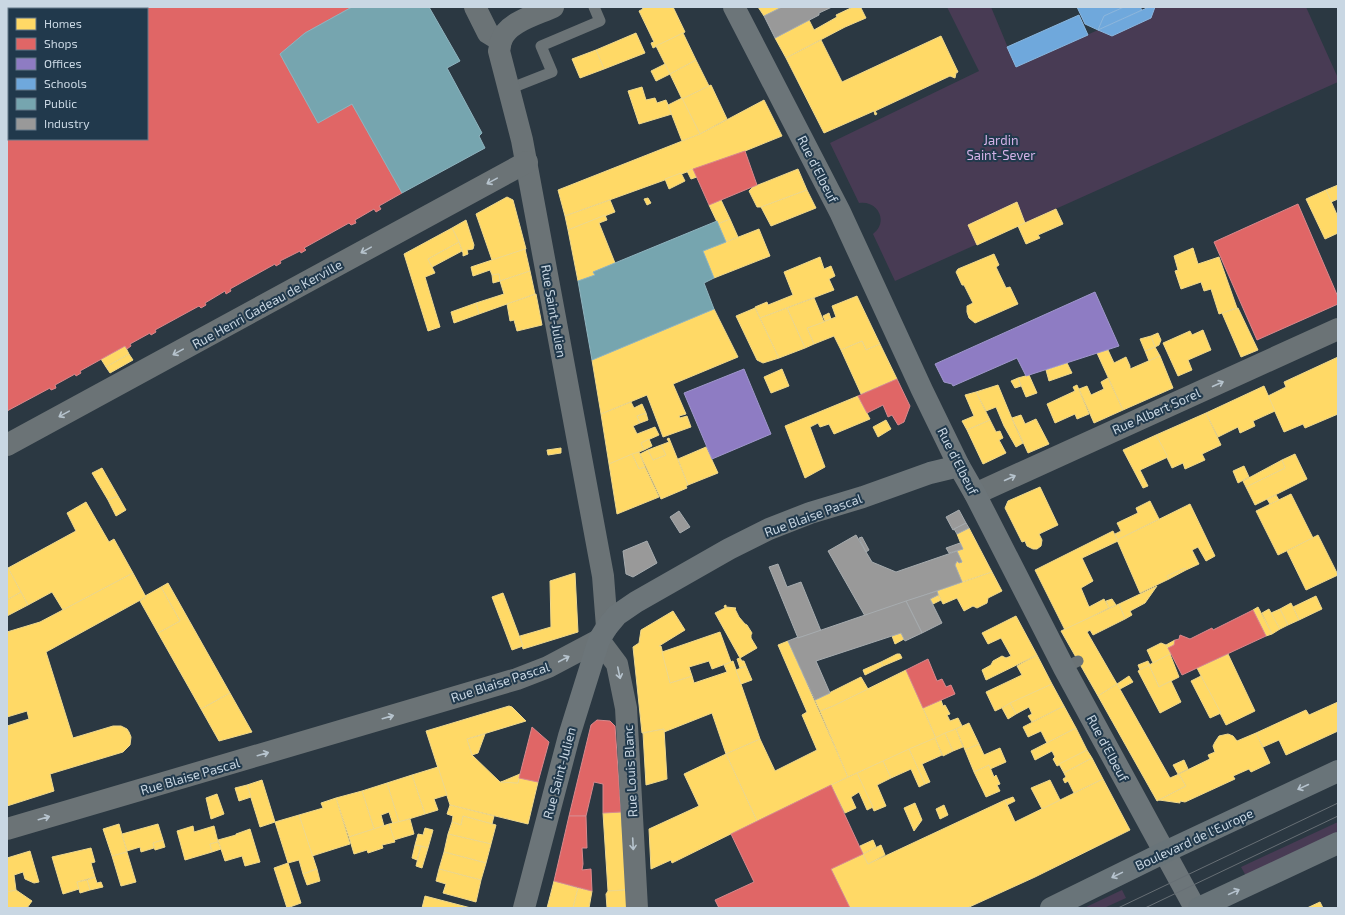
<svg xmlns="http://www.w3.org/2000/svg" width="1345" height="915" font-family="'Exo 2',sans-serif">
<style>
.green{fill:#483b54}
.homes{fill:#ffd966;stroke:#efd88c}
.shops{fill:#e06666;stroke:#d9888c;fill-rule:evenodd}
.offices{fill:#8e7cc3;stroke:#a097cd}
.schools{fill:#6fa8dc;stroke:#8ab6de}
.public{fill:#76a5af;stroke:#8fb4bf}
.industry{fill:#999;stroke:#a7acaf}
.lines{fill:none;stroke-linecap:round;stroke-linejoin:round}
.lane{stroke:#6b7376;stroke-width:11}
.street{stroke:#6b7376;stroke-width:22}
.secondary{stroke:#6c7579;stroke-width:22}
.primary{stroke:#697479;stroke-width:22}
.tram{stroke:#676f75;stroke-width:1}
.oneway{stroke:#b6c3cd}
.oneway2{stroke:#b6c3ce}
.labels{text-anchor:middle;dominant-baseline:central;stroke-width:4;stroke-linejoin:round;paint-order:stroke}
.park-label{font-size:13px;fill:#d4b2e7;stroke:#21394c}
.street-label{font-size:13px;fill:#c9d7e3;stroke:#21394c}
</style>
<rect width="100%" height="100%" fill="#2b3842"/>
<g class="green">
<path d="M947,7H991L1016,67L1149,7H1306L1338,78V82L895,281L873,234C889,222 878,200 859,203L830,143L979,71Z"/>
<polygon points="1338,822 1338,832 1246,876 1241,867"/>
<polygon points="1122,890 1126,898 1104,908 1084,908"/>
</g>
<g class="homes">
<polygon points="642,7 673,7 685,32 653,48 651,43 654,42 639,11 643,9"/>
<polygon points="758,7 782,7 764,16"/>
<polygon points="853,7 861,8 866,18 845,27 786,58 775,38 809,20 814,30 837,17 836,15"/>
<polygon points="636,33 645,53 604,69 596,50"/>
<polygon points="683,33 696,60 670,74 656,46"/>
<polygon points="941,36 958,72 956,73 955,78 950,76 875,111 877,114 875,115 874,111 824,133 786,58 821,40 842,82"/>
<polygon points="596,50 604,69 580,78 572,59"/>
<polygon points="696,60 709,86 682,99 670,74"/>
<polygon points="665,64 670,74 656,81 651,71"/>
<polygon points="711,85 727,119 700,134 682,99"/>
<polygon points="642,87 646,100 655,98 657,103 666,100 672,114 639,124 628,91"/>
<polygon points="682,98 700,134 682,141 668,105"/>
<polygon points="764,100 782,136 745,151 565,216 558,190 700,134"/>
<polygon points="693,169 697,177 691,179 687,171"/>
<polygon points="798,169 807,190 761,207 757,207 749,191 753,187"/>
<polygon points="681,173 685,181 669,189 665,179"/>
<polygon points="1338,185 1338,199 1331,202 1326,190"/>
<polygon points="807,190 816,208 771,226 761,207"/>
<polygon points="1326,190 1338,217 1338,233 1325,239 1306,199"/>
<polygon points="507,197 513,200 526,249 492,260 476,214"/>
<polygon points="648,198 651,203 647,205 644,199"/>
<polygon points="610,200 615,212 568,230 565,216"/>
<polygon points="721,200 730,219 718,224 709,205"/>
<polygon points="1017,202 1025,223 977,245 968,225"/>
<polygon points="1056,209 1063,224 1038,235 1040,238 1026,244 1018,226"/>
<polygon points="605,215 607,220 599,223 615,263 593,272 595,275 578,281 568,230"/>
<polygon points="730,219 738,237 726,242 718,224"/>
<polygon points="466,220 474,245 473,249 467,250 468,254 463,256 463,253 459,242 452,228"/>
<polygon points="452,228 459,242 428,259 435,273 425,277 440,327 428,331 404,254"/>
<polygon points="759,229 770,256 714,278 703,251"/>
<polygon points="459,242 462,251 432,267 428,259"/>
<polygon points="1193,248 1198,264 1219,257 1237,308 1219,314 1211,289 1204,291 1201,282 1181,289 1175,271 1178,270 1174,256"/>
<polygon points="525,249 530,271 500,281 499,274 492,275 490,270 473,276 471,267"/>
<polygon points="994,254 999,265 996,267 1006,288 1010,287 1018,304 975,323 969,318 967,312 967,306 973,303 964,285 962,285 956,272 958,269"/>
<polygon points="820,257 824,269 831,266 835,276 829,279 834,290 760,318 755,307 767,302 768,305 793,295 784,272"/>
<polygon points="530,271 535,294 479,314 476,303 504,294 500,281"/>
<polygon points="499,274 500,281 493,283 492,275"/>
<polygon points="536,294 542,325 517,331 514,320 510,321 507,304"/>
<polygon points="857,296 880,344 866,350 862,341 841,350 834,336 814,344 807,328 836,317 832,306"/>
<polygon points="814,298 824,322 807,328 814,344 805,348 787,308"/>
<polygon points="476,303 479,314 454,323 451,312"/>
<polygon points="755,308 779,358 763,363 757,360 736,316"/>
<polygon points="787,308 805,348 779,358 760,318"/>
<polygon points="1238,308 1258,350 1241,357 1222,313"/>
<polygon points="714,309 738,357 673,384 686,414 679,416 680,418 687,416 691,427 663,437 647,395 601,414 592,360"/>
<polygon points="829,313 831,319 825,321 823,316"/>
<polygon points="1203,330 1211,350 1188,360 1192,370 1178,376 1163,343 1190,331 1192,335"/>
<polygon points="1158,333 1161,340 1159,345 1155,347 1151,336"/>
<polygon points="1151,336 1155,347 1145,351 1140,339"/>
<polygon points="862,341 866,350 880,344 897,379 861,394 841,350"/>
<polygon points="125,346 129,354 106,367 101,359"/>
<polygon points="1155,347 1160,356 1149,361 1145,351"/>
<polygon points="1108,350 1114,363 1126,357 1130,366 1130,369 1160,356 1173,388 1123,410 1097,353"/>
<polygon points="129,354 133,360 110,373 106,367"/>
<polygon points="1338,357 1338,414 1305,428 1303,424 1284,432 1268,396 1286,387 1284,382"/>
<polygon points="1067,363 1072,373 1049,381 1046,370"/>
<polygon points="782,369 789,386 771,393 764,377"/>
<polygon points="1029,375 1037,393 1026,397 1018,378"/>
<polygon points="1018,378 1021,386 1015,388 1011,381"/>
<polygon points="1108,378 1123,410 1094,423 1079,389 1087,386 1091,395 1104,389 1101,382"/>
<polygon points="998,385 1015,426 1023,443 1016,447 1004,426 996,407 986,411 976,392"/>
<polygon points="1077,385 1089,414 1077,419 1075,414 1055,423 1047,404 1075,391 1073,387"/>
<polygon points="1264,386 1275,411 1253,421 1255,426 1240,433 1238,427 1218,437 1206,413"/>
<polygon points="976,392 990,420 967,430 962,421 974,416 965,395"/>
<polygon points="858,396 870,419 834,434 829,424 820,427 818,423 810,427 825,467 805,478 785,426"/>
<polygon points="631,402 634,408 642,404 646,413 637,416 640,423 633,426 637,434 655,427 659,435 641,443 644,450 609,464 601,414"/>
<polygon points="646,413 648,420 640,423 637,416"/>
<polygon points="1206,413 1221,445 1202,454 1205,460 1185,469 1183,463 1172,468 1156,435"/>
<polygon points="1021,415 1025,424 1036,419 1049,444 1028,453 1012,418"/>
<polygon points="886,420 891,429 878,437 873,427"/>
<polygon points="990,420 996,432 1000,431 1003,438 999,440 1006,453 983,464 967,430"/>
<polygon points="1156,435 1168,457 1140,470 1148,486 1143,488 1123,450"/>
<polygon points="669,438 688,485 686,486 687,488 661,499 640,454 648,450 653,460 666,455 661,445 669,442 667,439"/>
<polygon points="649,439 652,446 644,450 641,443"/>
<polygon points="661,445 666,455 653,460 648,450"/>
<polygon points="706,447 718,473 688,485 678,459"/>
<polygon points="561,448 561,453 548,455 547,450"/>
<polygon points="639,452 645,467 639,469 632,454"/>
<polygon points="632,454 639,469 645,467 659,497 617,514 609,464"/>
<polygon points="1295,454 1307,479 1255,505 1246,487 1285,468 1282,460"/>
<polygon points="1282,460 1285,468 1246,487 1243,481"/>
<polygon points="1244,466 1249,477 1238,483 1233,471"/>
<polygon points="102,468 118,496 108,500 92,473"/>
<polygon points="1040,487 1058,525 1039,534 1042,540 1041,546 1037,549 1033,549 1027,546 1025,541 1022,542 1005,508 1008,501"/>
<polygon points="1291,494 1313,538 1278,555 1256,511"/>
<polygon points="1276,495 1279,500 1270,504 1267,499"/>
<polygon points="118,496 126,510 116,516 108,500"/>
<polygon points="1150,501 1159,519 1117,540 1115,534 1121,531 1117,523 1138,513 1136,508"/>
<polygon points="86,502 109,542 114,539 133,573 63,610 52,592 28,605 8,568 76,531 67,513"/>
<polygon points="1190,504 1215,556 1206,561 1198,547 1192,550 1199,564 1186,570 1185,568 1167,576 1169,579 1140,593 1117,540"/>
<polygon points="969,528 992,572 962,582 955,565 957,561 959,563 962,562 957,551 963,549 957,534"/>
<polygon points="1113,531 1118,541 1082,558 1093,581 1081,588 1089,607 1104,599 1109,608 1065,630 1035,570"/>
<polygon points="1318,535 1338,575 1306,590 1287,551"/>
<polygon points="7,566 21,592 7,600"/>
<polygon points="1185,568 1186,570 1169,579 1167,576"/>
<polygon points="992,572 1002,591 988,598 987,603 977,608 973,606 964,611 957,598 943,604 937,591"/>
<polygon points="133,573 146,597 46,652 73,738 113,726 121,726 127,729 129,732 131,737 130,745 123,752 50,774 54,791 7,806 7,726 29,719 27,711 7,717 7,632 40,622"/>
<polygon points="575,573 578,632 523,649 520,636 551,627 550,581"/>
<polygon points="168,583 230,693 201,709 158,633 180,621 161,587"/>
<polygon points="1157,586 1145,603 1130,611 1132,615 1125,619 1119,604"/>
<polygon points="161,587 180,621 158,633 140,601 146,597 145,596"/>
<polygon points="21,592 28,605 7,616 7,600"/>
<polygon points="503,593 523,646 512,650 492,597"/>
<polygon points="938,595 941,600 933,604 930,599"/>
<polygon points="1316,596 1322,609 1299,620 1293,607"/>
<polygon points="1112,599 1116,605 1109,608 1106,601"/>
<polygon points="1291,603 1299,620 1288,625 1280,609"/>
<polygon points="1119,604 1125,619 1093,635 1090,630 1087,632 1117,684 1098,696 1061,631"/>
<polygon points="726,605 726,607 736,608 735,609 739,617 745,624 747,625 752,633 751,635 751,638 757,648 740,658 715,613 725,608 724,606"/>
<polygon points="1258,607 1272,634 1266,636 1253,610"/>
<polygon points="1269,609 1280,629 1272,634 1262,613"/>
<polygon points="1280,609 1288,625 1280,629 1271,613"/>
<polygon points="673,611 685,630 659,646 661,646 670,683 692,676 694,683 727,672 724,665 733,661 760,739 726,754 712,713 664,732 664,729 642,733 633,647 639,643 641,630"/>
<polygon points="1016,616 1037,655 986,680 982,670 991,665 993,661 1002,656 1006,658 1011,656 1001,638 988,644 982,633"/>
<polygon points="720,632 731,662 712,669 709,661 689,667 692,676 670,683 662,652"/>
<polygon points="901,633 904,639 895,644 892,636"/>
<polygon points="1175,640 1174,645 1168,648 1166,645"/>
<polygon points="788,641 848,777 757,821 726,754 760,739 775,771 817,750 802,715 807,712 778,645"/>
<polygon points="1161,643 1166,645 1171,654 1153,663 1147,650"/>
<polygon points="897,654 900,654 902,658 883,666 881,662"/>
<polygon points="1170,654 1179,677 1159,687 1149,665"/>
<polygon points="1228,654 1255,711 1226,725 1197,668"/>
<polygon points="1037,655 1052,684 995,711 986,692 1022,675 1017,666"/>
<polygon points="740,658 742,661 744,661 746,666 740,668 737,659"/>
<polygon points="1148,661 1150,665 1140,670 1138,665"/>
<polygon points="881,662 883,666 865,675 863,670"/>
<polygon points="1149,665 1159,687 1171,681 1181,702 1160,713 1138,671"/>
<polygon points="746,666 752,680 741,684 736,670"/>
<polygon points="906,670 936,738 848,777 820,711 833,706"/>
<polygon points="1129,676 1133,682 1120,689 1117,684"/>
<polygon points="1201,676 1221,713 1210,718 1191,681"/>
<polygon points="861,677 868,689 833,706 820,711 815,700"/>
<polygon points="1052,684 1064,706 1032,722 1028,716 1032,714 1029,707 1016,714 1010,703"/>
<polygon points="1117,684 1170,778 1179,774 1186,786 1157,801 1098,696"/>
<polygon points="230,693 252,732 219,741 201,709"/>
<polygon points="941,700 943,706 945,705 950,714 947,715 950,721 958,718 962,726 936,738 923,708"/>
<polygon points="1338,702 1338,731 1286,755 1279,740 1263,747 1256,733 1306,710 1309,715"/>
<polygon points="1010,703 1016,714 1008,719 1002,708"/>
<polygon points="509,706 512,707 526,721 467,739 472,755 500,782 518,783 519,778 538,782 528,824 450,805 426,731"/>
<polygon points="1064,706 1076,728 1047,743 1041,731 1028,737 1023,727"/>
<polygon points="969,723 979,744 965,750 956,729"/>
<polygon points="1076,728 1087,750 1057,766 1053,759 1055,757 1052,751 1035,760 1031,751"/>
<polygon points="664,729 667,779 646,785 643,733"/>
<polygon points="956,729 963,747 953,751 945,733"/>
<polygon points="945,733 953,751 943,756 935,738"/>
<polygon points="1256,733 1270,763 1251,772 1249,769 1233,776 1235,779 1185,802 1180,801 1180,803 1159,800 1186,786 1179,774 1210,759 1208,755 1215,752 1213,746 1215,742 1219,736 1228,734 1233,736 1237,741"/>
<polygon points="485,734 478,753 472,755 467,739"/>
<polygon points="935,738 942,755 922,764 930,782 925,784 909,749"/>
<polygon points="979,744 984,755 1000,748 1006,762 990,769 989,765 974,772 965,750"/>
<polygon points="909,749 925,784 919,787 911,769 891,778 883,761"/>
<polygon points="1087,750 1092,758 1064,773 1059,764"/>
<polygon points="726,754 757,821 672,863 671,860 651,869 649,829 699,806 684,774"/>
<polygon points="1092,758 1103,779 1074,793 1068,781 1065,783 1063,779 1066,777 1064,773"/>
<polygon points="1184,760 1188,769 1178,774 1173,765"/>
<polygon points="883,761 891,778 877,785 886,806 874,811 857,773"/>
<polygon points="989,765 994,777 996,775 1000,784 997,785 1000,791 986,797 974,772"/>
<polygon points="438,767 447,795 434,799 438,810 425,814 412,775"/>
<polygon points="857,773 873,807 867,810 859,792 851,797 856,808 845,813 831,785"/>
<polygon points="520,774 518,783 501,782"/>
<polygon points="412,775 425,814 399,822 387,783"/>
<polygon points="1103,779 1130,830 1035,877 967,908 850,908 831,869 863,854 868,864 1005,800 1015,822"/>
<polygon points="262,780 275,822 260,827 247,785"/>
<polygon points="1050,780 1060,800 1042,809 1031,788"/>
<polygon points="387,783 399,822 393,824 389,812 381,815 384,826 374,829 362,791"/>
<polygon points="247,785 251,797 239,801 235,788"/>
<polygon points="362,791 374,829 349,837 336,798"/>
<polygon points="217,794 224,814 211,819 206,798"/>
<polygon points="1013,797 1015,801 1007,805 1005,800"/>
<polygon points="336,798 350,844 312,856 299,815 323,808 321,803"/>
<polygon points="915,803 922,820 914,831 904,808"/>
<polygon points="450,805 494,816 492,824 463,816 461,825 452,822 453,816 447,814"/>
<polygon points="944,805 948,815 940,819 936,809"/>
<polygon points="621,812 626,890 608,891 603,813"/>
<polygon points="299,815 317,869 303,874 299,860 288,863 275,822"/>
<polygon points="463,816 496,825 491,844 448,834 452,822 461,825"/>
<polygon points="410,819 414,834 394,840 389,824"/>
<polygon points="119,824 127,852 112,856 103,829"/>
<polygon points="158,824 163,840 153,843 154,848 141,852 140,847 127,851 122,834"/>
<polygon points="389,824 395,842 382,845 383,848 368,853 367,850 354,854 349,837"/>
<polygon points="193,826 194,832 214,826 218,842 210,844 212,852 185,860 177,831"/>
<polygon points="425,828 433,830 428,848 415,845 418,834 423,835"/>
<polygon points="250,829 260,862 245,866 242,856 225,861 218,840 236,835 236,834"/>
<polygon points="448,834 491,844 486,863 444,852"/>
<polygon points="163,840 165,847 155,850 153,843"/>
<polygon points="873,840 876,847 863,854 860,846"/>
<polygon points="218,842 221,849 212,852 210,844"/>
<polygon points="415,845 421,846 417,860 412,858"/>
<polygon points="881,845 885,855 868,864 863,854"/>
<polygon points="421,846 428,848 422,868 416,866"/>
<polygon points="91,848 95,862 91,863 95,877 77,882 79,889 63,894 52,857"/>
<polygon points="30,851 39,882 34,883 25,879 23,872 14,875 16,890 7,892 7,858"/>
<polygon points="127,852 136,882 121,886 112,856"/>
<polygon points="444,852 486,863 481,880 439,869"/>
<polygon points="288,863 301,903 287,908 274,868"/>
<polygon points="317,869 320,881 307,885 303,874"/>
<polygon points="439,869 481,880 476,902 443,893 446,884 436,881"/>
<polygon points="95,877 97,883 101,882 103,887 90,890 87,880"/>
<polygon points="87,880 90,890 80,893 77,882"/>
<polygon points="554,881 578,888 573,908 547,908"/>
<polygon points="578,888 592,891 589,908 573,908"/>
<polygon points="16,890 32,901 27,908 7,908 7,892"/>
<polygon points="626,890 627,908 607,908 606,894 608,891"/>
<polygon points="425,896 471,908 422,908"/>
<polygon points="1320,902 1323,908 1307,908"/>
</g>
<g class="shops">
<path d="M7,7H352L305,33L280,54L318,123L352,104L402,193L379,206L381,209L376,212L374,209L355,220L356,223L351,225L349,223L304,248L306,250L301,253L300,251L280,261L281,263L276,266L275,264L230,289L231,291L226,294L225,291L205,303L206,305L201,308L199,306L155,330L156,332L151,335L150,333L130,344L131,346L127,349L125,346L80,371L81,373L76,376L75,374L55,385L56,388L51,390L50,388L7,411ZM9,9H147V139H9Z"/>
<polygon points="745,151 757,185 709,205 693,169"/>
<polygon points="1298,204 1338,297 1338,304 1257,340 1214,242"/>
<polygon points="897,379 910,406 904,422 898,425 892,415 888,417 883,405 867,413 858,396"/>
<polygon points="1253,610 1266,636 1182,675 1168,648 1174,645 1175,640 1179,639 1180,635 1190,639 1212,628 1213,630"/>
<polygon points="928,659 937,681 942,679 946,687 951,685 955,694 923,708 906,670"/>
<polygon points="597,720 610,721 615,726 621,812 603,813 603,784 594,782 586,816 569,816 591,725"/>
<polygon points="532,727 549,742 538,782 519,778"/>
<polygon points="831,785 863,854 831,869 850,908 719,908 715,900 754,882 731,834"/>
<polygon points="569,816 586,816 587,848 582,848 583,864 582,870 591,869 592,891 554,881"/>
</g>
<g class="offices">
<polygon points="1095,292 1119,346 1026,376 1017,358 953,386 952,384 944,382 935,364"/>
<polygon points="744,369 771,434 712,459 684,393"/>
</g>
<g class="schools">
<polygon points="1077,7 1124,7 1104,16 1098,30 1085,24"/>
<polygon points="1124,7 1140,7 1142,10 1098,30 1104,16"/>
<polygon points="1149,7 1155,7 1151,18 1112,36 1098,30"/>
<polygon points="1079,15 1088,35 1016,67 1007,47"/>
</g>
<g class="public">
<polygon points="352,7 429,7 460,61 447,68 482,133 479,136 485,148 402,193 352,104 318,123 280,54 305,33"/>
<polygon points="717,221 726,242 703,251 714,278 704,283 714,309 592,360 578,281 595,275 593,272"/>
</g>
<g class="industry">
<polygon points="782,7 832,7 819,13 819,15 775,38 764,16"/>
<polygon points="959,510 966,523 953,530 946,517"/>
<polygon points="679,511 690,527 680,533 670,517"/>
<polygon points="966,523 969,528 957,534 954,529"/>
<polygon points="856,535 872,562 896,572 957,551 962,562 959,563 957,561 955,565 962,582 865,616 828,551"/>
<polygon points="862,537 869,550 866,552 859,538"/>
<polygon points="647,541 657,563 633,577 626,574 623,551"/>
<polygon points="960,543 963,549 949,553 946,548"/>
<polygon points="778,564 787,587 801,582 821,631 798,638 769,567"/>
<polygon points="937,591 938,595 930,599 942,623 922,633 906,601"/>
<polygon points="906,601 922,633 905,641 901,633 816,661 830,693 815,700 788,641 798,637 798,638"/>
</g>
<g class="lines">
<g class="lane">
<polyline points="509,89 552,72 541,46 600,21 594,7"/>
<polyline points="1064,668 1078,661"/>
</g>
<g class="street">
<polyline points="475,7 488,33 501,41"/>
<path d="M553,7C536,15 507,22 501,41C500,44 500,48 499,51L522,140L603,576L607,627"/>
<polyline points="7,445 527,162"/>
<polyline points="975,494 1338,329"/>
<polyline points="7,829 517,679 548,667 599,640 617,664 626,708 637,908"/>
</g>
<g class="secondary">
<polyline points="734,7 840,212 922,390 959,466 975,494 1064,668 1195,908"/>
<polyline points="524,908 569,736 599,640 607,627 617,615 636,602 729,549 769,529 810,513 863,497 930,473 959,466"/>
</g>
<g class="primary">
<polyline points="1051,908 1165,852 1338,771"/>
<polyline points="1199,908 1338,843"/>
</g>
<g class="tram">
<polyline points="1118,908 1338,803"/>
<polyline points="1145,908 1338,816"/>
</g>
</g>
<defs><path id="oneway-shaft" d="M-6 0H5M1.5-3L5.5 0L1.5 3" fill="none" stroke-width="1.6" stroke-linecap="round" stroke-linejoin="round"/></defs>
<g class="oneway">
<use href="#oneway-shaft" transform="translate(492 181) rotate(151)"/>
<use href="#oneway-shaft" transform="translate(366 250) rotate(151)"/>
<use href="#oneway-shaft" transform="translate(178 352) rotate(151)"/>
<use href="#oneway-shaft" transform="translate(1218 384) rotate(-24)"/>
<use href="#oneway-shaft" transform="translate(64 414) rotate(151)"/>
<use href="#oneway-shaft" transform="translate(1010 478) rotate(-24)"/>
<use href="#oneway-shaft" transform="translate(564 659) rotate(-28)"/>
<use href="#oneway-shaft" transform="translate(619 673) rotate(78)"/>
<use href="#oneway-shaft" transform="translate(388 717) rotate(-16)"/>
<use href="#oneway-shaft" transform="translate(263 754) rotate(-16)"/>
<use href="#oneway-shaft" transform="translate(44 818) rotate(-16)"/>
<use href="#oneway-shaft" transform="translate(633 844) rotate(87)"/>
</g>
<g class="oneway2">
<use href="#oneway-shaft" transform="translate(1303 787) rotate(155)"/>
<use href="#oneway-shaft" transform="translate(1117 875) rotate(154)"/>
<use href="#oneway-shaft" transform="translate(1234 892) rotate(-25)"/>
</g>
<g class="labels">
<g class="park-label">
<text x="1001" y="140">Jardin<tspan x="1001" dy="15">Saint-Sever</tspan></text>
</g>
<g class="street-label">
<text transform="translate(818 169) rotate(63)">Rue d'Elbeuf</text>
<text transform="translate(267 304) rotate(-29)">Rue Henri Gadeau de Kerville</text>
<text transform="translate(554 311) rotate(80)">Rue Saint-Julien</text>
<text transform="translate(1156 411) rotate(-24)">Rue Albert Sorel</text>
<text transform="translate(958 461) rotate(63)">Rue d'Elbeuf</text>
<text transform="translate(813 515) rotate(-20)">Rue Blaise Pascal</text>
<text transform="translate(500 682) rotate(-18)">Rue Blaise Pascal</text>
<text transform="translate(1108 748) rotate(62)">Rue d'Elbeuf</text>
<text transform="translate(630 771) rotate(-93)">Rue Louis Blanc</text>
<text transform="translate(559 773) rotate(-75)">Rue Saint-Julien</text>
<text transform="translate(190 776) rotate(-16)">Rue Blaise Pascal</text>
<text transform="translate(1194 839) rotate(-25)">Boulevard de l'Europe</text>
</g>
</g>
<rect width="1345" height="915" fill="none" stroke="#c9d7e3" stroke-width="16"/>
<rect x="8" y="8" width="140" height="132" fill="#21394c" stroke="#647888"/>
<rect x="16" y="18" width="20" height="12" fill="#ffd966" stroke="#647888"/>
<text x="44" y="28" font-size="12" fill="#c9d7e3">Homes</text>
<rect x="16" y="38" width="20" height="12" fill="#e06666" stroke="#647888"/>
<text x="44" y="48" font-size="12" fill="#c9d7e3">Shops</text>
<rect x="16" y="58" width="20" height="12" fill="#8e7cc3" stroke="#647888"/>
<text x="44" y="68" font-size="12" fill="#c9d7e3">Offices</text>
<rect x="16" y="78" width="20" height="12" fill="#6fa8dc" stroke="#647888"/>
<text x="44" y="88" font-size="12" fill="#c9d7e3">Schools</text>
<rect x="16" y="98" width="20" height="12" fill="#76a5af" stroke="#647888"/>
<text x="44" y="108" font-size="12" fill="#c9d7e3">Public</text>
<rect x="16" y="118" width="20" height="12" fill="#999999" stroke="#647888"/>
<text x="44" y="128" font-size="12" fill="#c9d7e3">Industry</text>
</svg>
